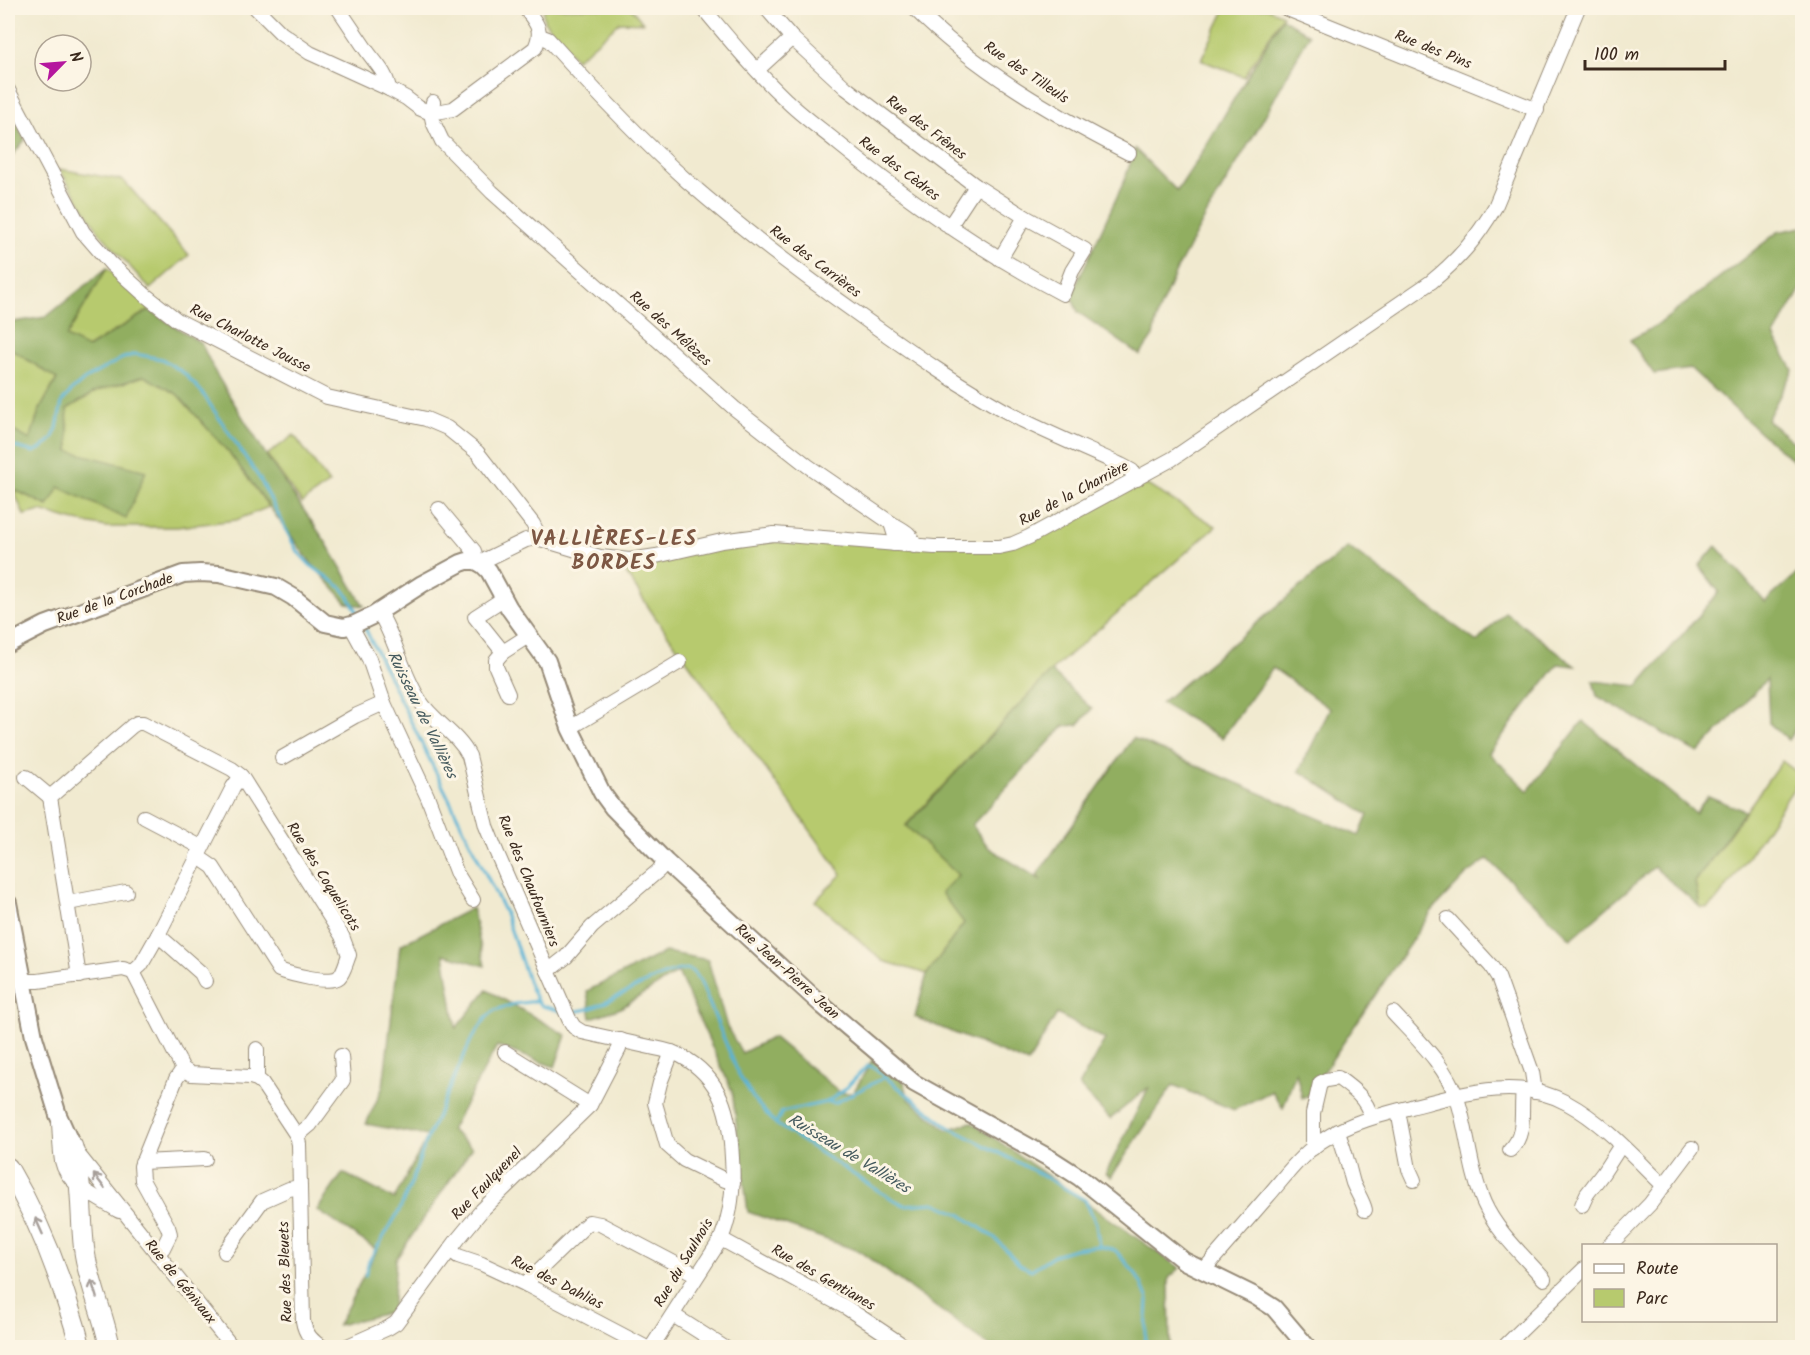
<svg xmlns="http://www.w3.org/2000/svg" width="1810" height="1355" font-family="Kalam,sans-serif">
<style>
.green{fill:#b7ca6e;stroke:#797a46;stroke-width:1.5}
.forest{fill:#91ae61;stroke:#666c40;stroke-width:1.5}
.lines{fill:none;stroke-linecap:round;stroke-linejoin:round}
.stream{stroke:#58b4d6;stroke-width:3}
.minor-casing{stroke:#968a77;stroke-width:16}
.major-casing{stroke:#968a77;stroke-width:20}
.highway-casing{stroke:#968a77;stroke-width:22}
.minor{stroke:#fff;stroke-width:14}
.major{stroke:#fff;stroke-width:16}
.highway{stroke:#fff;stroke-width:20}
.oneway{stroke:#a79f9a}
.labels{text-anchor:middle;dominant-baseline:central;stroke-width:6;stroke-linejoin:round;paint-order:stroke}
.street-label{font-size:15px;fill:#3b2a1e;stroke:#fcf5e5}
.water-label{font-size:16px;font-style:italic;fill:#455a5e;stroke:#fcf5e5}
.district-label{font-size:21px;font-weight:bold;letter-spacing:1.5px;fill:#7d5743;stroke:#fcf5e5}
</style>
<rect width="100%" height="100%" fill="#fcf5e5"/>
<filter id="ink" filterUnits="userSpaceOnUse"><feTurbulence type="fractalNoise" baseFrequency=".0167" numOctaves="2"/><feDisplacementMap in="SourceGraphic" scale="12" xChannelSelector="R" yChannelSelector="G"/><feConvolveMatrix kernelMatrix="1 2 1 2 8 2 1 2 1" color-interpolation-filters="sRGB"/></filter>
<filter id="wash" filterUnits="userSpaceOnUse"><feTurbulence type="fractalNoise" baseFrequency=".008" numOctaves="4" result="noise"/><feDisplacementMap in="SourceGraphic" scale="24" xChannelSelector="R" yChannelSelector="G"/><feGaussianBlur stdDeviation="1.35" result="paint"/><feColorMatrix in="noise" values="0 0 0 0 0 0 0 0 0 0 0 0 0 0 0 0 0 1.4 0 .05"/><feComposite in="paint" operator="in"/></filter>
<g filter="url(#wash)">
<rect width="100%" height="100%" fill="#f1ead0"/>
<g class="green">
<polygon points="548,8 631,8 643,23 620,22 587,51 576,59 544,21 543,11"/>
<polygon points="1226,8 1267,8 1283,15 1244,77 1201,60"/>
<polygon points="59,169 123,180 189,255 150,289 100,233"/>
<polygon points="107,268 149,306 149,310 87,348 65,337"/>
<polygon points="8,347 57,378 39,411 30,441 8,428"/>
<polygon points="144,376 177,394 231,455 269,507 236,520 177,527 106,527 71,520 41,511 24,515 13,489 48,506 69,451 67,409 97,391"/>
<polygon points="294,435 329,483 302,503 267,455"/>
<polygon points="1137,479 1216,526 1051,671 906,825 959,875 964,923 927,974 883,961 815,901 842,874 655,617 620,564 740,538 999,547"/>
<polygon points="1782,761 1802,776 1733,879 1716,901 1707,908 1700,907 1695,882"/>
</g>
<g class="forest">
<polygon points="1282,18 1309,35 1260,125 1209,210 1177,269 1158,313 1153,336 1140,355 1078,312 1071,296 1125,179 1135,149 1177,191 1200,156"/>
<polygon points="8,107 25,140 8,161"/>
<polygon points="1802,227 1802,287 1774,336 1793,370 1767,420 1802,449 1802,468 1761,433 1691,369 1654,374 1630,340 1659,324 1778,232"/>
<polygon points="107,268 66,337 88,348 149,310 201,343 216,374 268,458 325,541 364,606 347,603 311,563 231,455 177,394 144,376 97,391 67,409 69,451 146,471 126,519 59,487 48,506 13,489 8,489 8,428 30,440 39,411 57,379 8,347 8,323 46,317"/>
<polygon points="1716,546 1765,602 1797,574 1802,577 1802,719 1788,740 1769,723 1767,679 1698,753 1597,696 1593,681 1638,686 1719,592 1699,566"/>
<polygon points="1348,547 1477,642 1505,612 1575,666 1558,664 1489,753 1528,791 1583,721 1695,813 1708,796 1745,811 1695,882 1700,907 1654,867 1571,939 1488,859 1466,875 1431,912 1319,1079 1313,1093 1302,1098 1296,1072 1283,1108 1272,1091 1234,1110 1173,1085 1111,1177 1106,1173 1149,1087 1110,1119 1079,1086 1105,1039 1057,1014 1028,1063 915,1017 927,974 964,923 941,893 958,875 906,826 1051,671 1092,709 1078,725 1064,726 972,825 989,848 1041,880 1037,875 1133,738 1359,836 1368,815 1299,771 1330,709 1273,668 1222,738 1161,703"/>
<polygon points="472,908 485,966 444,954 456,1028 487,990 566,1035 555,1067 497,1046 451,1130 472,1148 396,1259 392,1312 338,1325 377,1250 317,1210 343,1173 394,1199 428,1136 366,1124 383,1087 400,945"/>
<polygon points="665,952 708,960 727,1027 742,1053 773,1037 841,1093 853,1093 874,1057 904,1082 909,1099 947,1130 971,1122 1180,1268 1169,1278 1170,1347 991,1347 859,1251 748,1212 732,1091 678,972 621,1008 591,1018 587,991"/>
</g>
<g class="lines">
<g class="stream">
<polyline points="8,445 34,452 42,448 52,439 57,428 62,402 72,390 85,379 121,359 135,354 162,359 184,373 201,391 260,479 297,551 310,565 341,587 349,597 359,615"/>
<polyline points="364,626 505,913 530,986 537,1001 542,1006 561,1011"/>
<path d="M571,1012C579,1011 586,1010 594,1007C612,1001 676,963 690,970C694,972 697,978 700,981L739,1075L755,1101L776,1124L882,1193L904,1205L935,1203L960,1214L995,1238L1020,1265L1031,1270L1054,1255L1074,1249L1099,1246L1115,1250L1135,1273L1142,1285L1148,1300L1145,1348"/>
<polyline points="827,1102 835,1103 885,1077"/>
<polyline points="776,1123 782,1112 827,1102 844,1090 867,1066 874,1067 885,1077 949,1127 1040,1174 1085,1200 1096,1223 1099,1246"/>
<polyline points="365,1276 369,1261 398,1213 411,1184 426,1141 471,1040 486,1018 495,1010 514,1004 537,1001"/>
</g>
</g>
</g>
<g filter="url(#ink)">
<g class="lines">
<g class="minor-casing">
<g id="minor">
<path d="M256,8L281,33L310,53L389,89L406,98L419,108L431,113L453,109L535,48C544,29 536,23 525,8"/>
<path d="M338,8C347,21 356,35 365,48C374,62 386,71 389,89"/>
<path d="M703,8C729,39 756,72 786,100C802,116 821,129 839,144C909,201 983,252 1063,294L1072,271L1085,250L1025,217L976,186L846,88L792,38L766,8"/>
<path d="M914,8C975,69 1052,114 1129,153"/>
<polyline points="1285,8 1537,110"/>
<path d="M540,36L548,39C592,88 638,137 687,181C741,228 797,271 855,312C909,351 963,389 1022,420C1055,436 1088,450 1121,465L1132,471L1137,479"/>
<polyline points="757,70 792,38"/>
<polyline points="8,90 83,232 111,264 144,294 177,320 327,397 426,419 447,428 477,452 533,524 536,530 537,538"/>
<polyline points="433,102 431,113 433,122 442,141 492,192 734,408 808,466 891,523"/>
<polyline points="949,227 976,186"/>
<polyline points="1000,259 1025,217"/>
<polyline points="439,509 474,551 476,561"/>
<path d="M894,544L895,536L891,523C901,529 913,533 914,546"/>
<path d="M483,565L487,559L526,540L537,538L600,557L630,560L656,556L722,541L774,534L934,547H999L1013,544L1029,537L1172,459L1431,282C1459,259 1477,238 1495,207L1578,8"/>
<polyline points="503,599 475,617 503,652"/>
<path d="M379,612C396,640 402,673 420,701C433,721 458,734 469,756L486,826L496,851L569,1019L574,1027L582,1032C605,1037 627,1042 650,1047C660,1049 672,1051 681,1056C722,1078 730,1115 732,1158C734,1186 732,1213 721,1239L651,1348"/>
<polyline points="351,626 369,659 384,703 428,798 457,874 473,900"/>
<polyline points="508,694 496,667 496,660 503,652 528,636"/>
<polyline points="570,728 680,662"/>
<polyline points="282,758 355,716 384,703"/>
<polyline points="26,777 50,797"/>
<polyline points="144,817 201,847"/>
<path d="M197,856L213,867L279,970C290,974 330,985 339,977C344,972 346,962 349,955L342,936L241,776"/>
<polyline points="68,903 126,892"/>
<polyline points="1448,919 1491,966 1498,977 1532,1072 1535,1092"/>
<polyline points="158,935 201,973 205,981"/>
<polyline points="548,971 566,957 592,927 658,871 666,862"/>
<path d="M133,972L183,1069L191,1074L250,1077L257,1079L262,1083L297,1136L299,1144L303,1321C305,1334 312,1342 324,1348"/>
<polyline points="8,975 15,973 29,981 38,981 123,969 133,972"/>
<polyline points="79,976 50,797 132,726 137,723 143,723 232,769 241,776 233,787 158,935 141,965 133,972"/>
<path d="M1393,1013C1418,1040 1446,1065 1458,1101C1468,1134 1470,1171 1484,1203C1497,1232 1523,1255 1544,1279"/>
<polyline points="257,1049 257,1079"/>
<polyline points="505,1052 590,1105"/>
<polyline points="672,1052 660,1083 655,1103 667,1145 684,1160 725,1180 733,1182"/>
<polyline points="1398,1111 1409,1169 1414,1180"/>
<path d="M59,1123C60,1136 60,1149 62,1161C67,1186 99,1198 119,1211"/>
<path d="M1337,1131C1345,1148 1348,1166 1353,1183C1357,1193 1363,1201 1365,1210"/>
<polyline points="297,1136 310,1125 343,1080 341,1056"/>
<path d="M1313,1148V1113L1320,1083L1326,1080L1338,1078C1353,1089 1367,1099 1371,1117"/>
<path d="M1510,1150C1527,1134 1520,1111 1523,1091"/>
<polyline points="77,1153 233,1348"/>
<polyline points="142,1162 205,1159"/>
<polyline points="1582,1205 1587,1194 1603,1173 1621,1145"/>
<polyline points="721,1239 847,1308 907,1348"/>
<polyline points="1609,1246 1650,1204 1692,1148"/>
<polyline points="450,1250 458,1256 482,1264 527,1285 647,1348"/>
<polyline points="225,1252 262,1201 289,1189 300,1187"/>
<polyline points="157,1254 163,1248 170,1234 168,1227 142,1180 141,1166 176,1079 183,1069"/>
<path d="M1205,1272L1208,1265C1228,1242 1248,1219 1268,1196C1282,1180 1295,1162 1311,1149C1341,1124 1375,1117 1411,1107C1462,1094 1518,1076 1567,1103C1604,1123 1634,1157 1664,1186"/>
<polyline points="527,1285 530,1279 589,1222 600,1224 697,1275"/>
<polyline points="673,1315 725,1348"/>
<polyline points="343,1348 388,1328 396,1323 458,1239 482,1210 590,1105 619,1049 621,1040"/>
<polyline points="1503,1348 1584,1269"/>
</g>
</g>
<g class="major-casing">
<g id="major">
<polyline points="8,644 45,625 183,574 200,573 219,574 276,587 293,597 325,623 344,627 355,624 374,615 422,584 461,563 467,561 476,561 483,565 489,571 509,608 547,661 570,728 602,793 613,808 666,862 823,1006 914,1083 1051,1159 1079,1177 1184,1261 1255,1296 1274,1308 1308,1348"/>
<polyline points="8,903 34,1037 58,1115 72,1146"/>
</g>
</g>
<g class="highway-casing">
<g id="highway">
<path d="M72,1146C83,1179 80,1213 84,1248C88,1282 104,1314 110,1348"/>
<path d="M8,1168C34,1212 54,1258 69,1308C73,1321 78,1334 80,1348"/>
</g>
</g>
<use href="#minor" class="minor"/>
<use href="#major" class="major"/>
<use href="#highway" class="highway"/>
</g>
<defs><path id="oneway-shaft" d="M-6 0H5M1.5-3L5.5 0L1.5 3" fill="none" stroke-width="1.6" stroke-linecap="round" stroke-linejoin="round" transform="scale(1.5)"/></defs>
<g class="oneway">
<use href="#oneway-shaft" transform="translate(99 1181) rotate(-128)"/>
<use href="#oneway-shaft" transform="translate(39 1226) rotate(-114)"/>
<use href="#oneway-shaft" transform="translate(94 1289) rotate(-107)"/>
</g>
</g>
<g class="labels">
<g class="street-label">
<text transform="translate(1433 50) rotate(22)">Rue des Pins</text>
<text transform="translate(1026 73) rotate(34)">Rue des Tilleuls</text>
<text transform="translate(926 128) rotate(37)">Rue des Frênes</text>
<text transform="translate(899 169) rotate(37)">Rue des Cèdres</text>
<text transform="translate(815 262) rotate(37)">Rue des Carrières</text>
<text transform="translate(670 329) rotate(42)">Rue des Mélèzes</text>
<text transform="translate(250 339) rotate(27)">Rue Charlotte Jousse</text>
<text transform="translate(1074 494) rotate(-28)">Rue de la Charrière</text>
<text transform="translate(115 599) rotate(-20)">Rue de la Corchade</text>
<text transform="translate(323 877) rotate(58)">Rue des Coquelicots</text>
<text transform="translate(528 881) rotate(68)">Rue des Chaufourniers</text>
<text transform="translate(787 972) rotate(42)">Rue Jean-Pierre Jean</text>
<text transform="translate(487 1184) rotate(-46)">Rue Faulquenel</text>
<text transform="translate(684 1263) rotate(-59)">Rue du Saulnois</text>
<text transform="translate(286 1272) rotate(-92)">Rue des Bleuets</text>
<text transform="translate(823 1278) rotate(30)">Rue des Gentianes</text>
<text transform="translate(180 1282) rotate(51)">Rue de Génivaux</text>
<text transform="translate(557 1283) rotate(27)">Rue des Dahlias</text>
</g>
<g class="water-label">
<text transform="translate(422 715) rotate(64)">Ruisseau de Vallières</text>
<text transform="translate(849 1154) rotate(31)">Ruisseau de Vallières</text>
</g>
<g class="district-label">
<text x="614" y="539">VALLIÈRES-LES<tspan x="614" dy="24">BORDES</tspan></text>
</g>
</g>
<rect width="1810" height="1355" fill="none" stroke="#fcf5e5" stroke-width="30"/>
<rect x="1582" y="1244" width="195" height="78" fill="#fcf5e5" stroke="#afa495" stroke-width="1.5"/>
<rect x="1594" y="1264" width="30" height="9" fill="#ffffff" stroke="#afa495" stroke-width="1.5"/>
<text x="1636" y="1274" font-size="18" fill="#3b2a1e">Route</text>
<rect x="1594" y="1289" width="30" height="18" fill="#b7ca6e" stroke="#afa495" stroke-width="1.5"/>
<text x="1636" y="1304" font-size="18" fill="#3b2a1e">Parc</text>
<g transform="translate(63 63) rotate(65)"><circle r="28" fill="#fcf5e5" stroke="#afa495" stroke-width="1.5"/>
<path d="M0-4.5L10 22L0 15L-10 22Z" fill="#b5179e"/>
<text y="-9" font-size="16" font-weight="bold" text-anchor="middle" fill="#3b2a1e">N</text>
</g>
<path d="M1585 60v9h140v-9" fill="none" stroke="#3b2a1e" stroke-width="3"/>
<text x="1594" y="60" font-size="18" fill="#3b2a1e" stroke="#fcf5e5" stroke-width="4.5" paint-order="stroke">100 m</text>
</svg>
